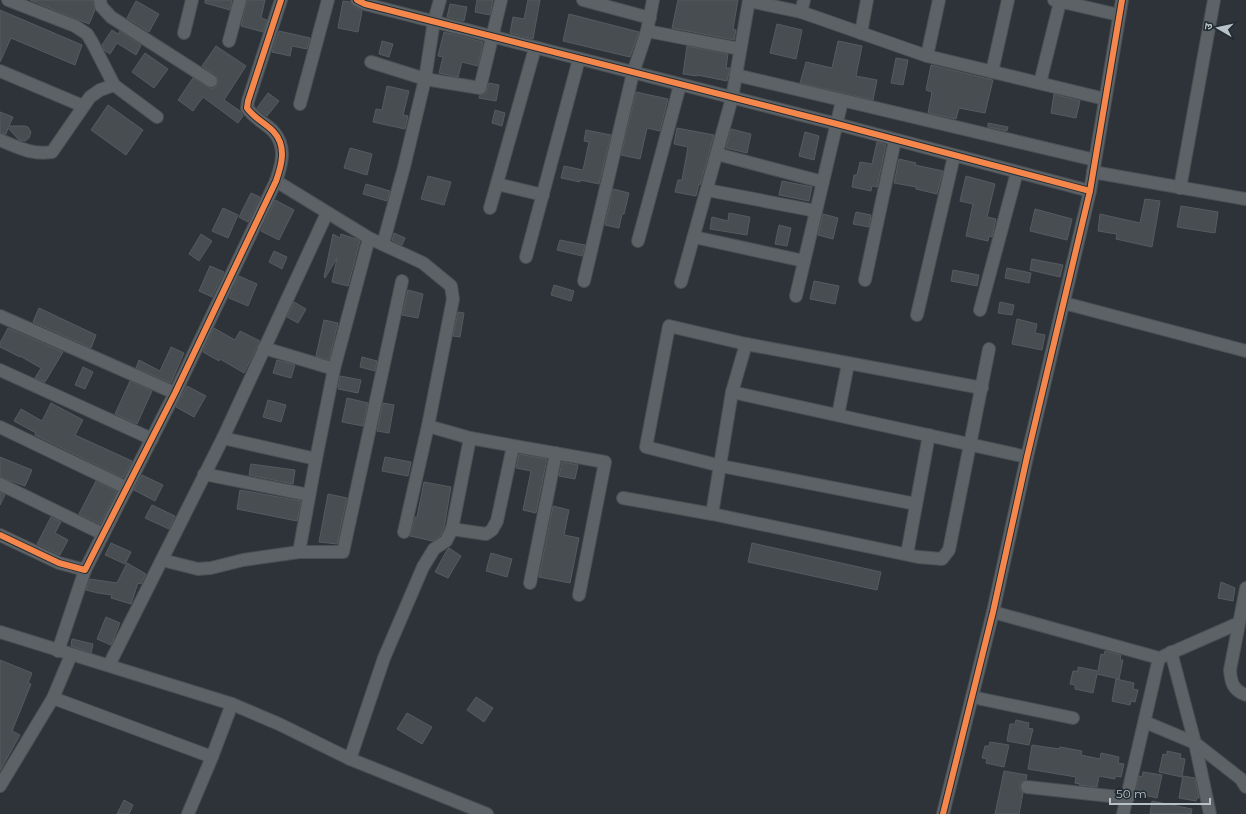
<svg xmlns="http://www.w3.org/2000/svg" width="1246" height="814" font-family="Montserrat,'Noto Sans Devanagari',sans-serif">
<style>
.building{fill:#474d51;stroke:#555b5f}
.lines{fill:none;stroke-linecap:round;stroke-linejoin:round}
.street-casing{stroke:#4a4f53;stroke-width:14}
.street{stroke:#5d6266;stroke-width:12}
.cycleway-casing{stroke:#202b32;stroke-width:8}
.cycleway{stroke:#f5874c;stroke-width:6}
</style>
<rect width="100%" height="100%" fill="#2d3338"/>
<g class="building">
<polygon points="30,0 93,0 95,10 89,24"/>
<polygon points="205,0 232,0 230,10 205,3"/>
<polygon points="247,0 265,0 261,18 267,20 263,32 241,26"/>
<polygon points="477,0 493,0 490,15 475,12"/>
<polygon points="528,0 540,0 533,39 510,33 513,17 524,19"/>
<polygon points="678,0 738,0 733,29 736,30 734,40 672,28"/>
<polygon points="136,1 159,14 149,32 127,18"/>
<polygon points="343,1 350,2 353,6 362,11 358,32 338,28"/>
<polygon points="450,4 467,7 464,21 447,17"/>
<polygon points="0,10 82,45 75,65 11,38 0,62"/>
<polygon points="569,14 639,32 630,57 563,41"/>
<polygon points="777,24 802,30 796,59 770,53"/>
<polygon points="112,30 118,34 120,31 141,45 136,55 117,43 110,54 104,50 102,45"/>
<polygon points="279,31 310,38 307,49 292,46 290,56 272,52"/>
<polygon points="444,32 483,42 478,66 462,62 458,77 439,73 443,57 438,56"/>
<polygon points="382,41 393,44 389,57 379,54"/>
<polygon points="838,41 862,46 856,76 877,80 873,100 800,83 806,62 832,68"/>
<polygon points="216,46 246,66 224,100 240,111 243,116 238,123 203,97 193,111 178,100 193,78 210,88 214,88 217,85 218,81 217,77 202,66"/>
<polygon points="687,46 728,54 726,68 730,68 727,81 697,75 697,76 683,74"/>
<polygon points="145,53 168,69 154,88 132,72"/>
<polygon points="896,58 908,60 903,85 891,83"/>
<polygon points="931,65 993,80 985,113 959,108 956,119 928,113 932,92 926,90"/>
<polygon points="489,83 499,85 496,101 479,98 480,95 486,93"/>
<polygon points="387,86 409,91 403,115 408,116 405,129 373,122 376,109 382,110"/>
<polygon points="636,92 668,99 660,131 647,128 640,159 621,155"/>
<polygon points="268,93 279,101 267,116 257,108"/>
<polygon points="1054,94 1080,101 1076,118 1051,113"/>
<polygon points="108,105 143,130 126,155 91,130"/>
<polygon points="495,110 505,113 502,126 492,123"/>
<polygon points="0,112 13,117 9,126 25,126 28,127 31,132 29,138 25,141 19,140 8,128 6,134 0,133"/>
<polygon points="988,123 1008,127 1007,131 988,127"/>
<polygon points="677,128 714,135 700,185 699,184 696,196 675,192 678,180 682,180 688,147 674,144"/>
<polygon points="731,129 751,134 747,153 726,148"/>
<polygon points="586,130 611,135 599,184 580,180 580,182 561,178 564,166 583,170 589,142 584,141"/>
<polygon points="805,132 819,136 814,160 799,156"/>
<polygon points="877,142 886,145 877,187 872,186 871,191 852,187 854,175 857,175 860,162 872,164"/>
<polygon points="350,148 372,154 367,175 344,168"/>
<polygon points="899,159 916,163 915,165 943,171 937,194 916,189 916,187 894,183"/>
<polygon points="428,176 451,182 444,205 421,199"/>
<polygon points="966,176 995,184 987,217 996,219 992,237 989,236 988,241 966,236 973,204 960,201"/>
<polygon points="782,181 812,187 809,201 779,195"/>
<polygon points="366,184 390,191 387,201 363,194"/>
<polygon points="613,189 629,193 624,214 622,214 619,228 605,225"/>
<polygon points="251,193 260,197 248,222 239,217"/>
<polygon points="1145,199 1160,201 1152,247 1116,239 1117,234 1098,231 1100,214 1140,223"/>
<polygon points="275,200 294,210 279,240 261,231"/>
<polygon points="1181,206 1218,212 1215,233 1177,227"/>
<polygon points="223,208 238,215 228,238 212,231"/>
<polygon points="1035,209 1072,219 1067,240 1030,231"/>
<polygon points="856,212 871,215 869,227 853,224"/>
<polygon points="729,213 750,217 747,235 710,229 712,217 728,221"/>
<polygon points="823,214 838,218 833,239 818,235"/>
<polygon points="779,225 791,228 787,246 775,244"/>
<polygon points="394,233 405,238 402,245 392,240"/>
<polygon points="201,234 212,241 199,261 189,254"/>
<polygon points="333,234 340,238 341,234 356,239 360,241 348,286 332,282 337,258 325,278 324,277"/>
<polygon points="560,240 585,245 582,256 557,250"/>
<polygon points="274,251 287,257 282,269 269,262"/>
<polygon points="1032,259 1063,265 1060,277 1030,270"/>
<polygon points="210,266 224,272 212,297 199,291"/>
<polygon points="1007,268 1031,273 1029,283 1005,278"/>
<polygon points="953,270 979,275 977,286 951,281"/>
<polygon points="239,276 257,284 248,306 229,298"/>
<polygon points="814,281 839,286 835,304 810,299"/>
<polygon points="554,285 574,291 571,301 551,295"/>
<polygon points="408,290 423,294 418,318 402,315"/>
<polygon points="294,302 306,309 298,323 287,317"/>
<polygon points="1000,302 1014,305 1012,315 998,313"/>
<polygon points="39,308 96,335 91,348 33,322"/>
<polygon points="458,312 464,313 460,337 453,336"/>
<polygon points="1017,319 1037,324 1035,333 1045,335 1042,350 1012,344"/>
<polygon points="324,320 338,323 329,360 316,356"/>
<polygon points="8,328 63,352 45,382 35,378 41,368 20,356 20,357 0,347 0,343"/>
<polygon points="214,328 235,340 240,331 260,341 244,373 220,359 219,361 203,352"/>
<polygon points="171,347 184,353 171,383 136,368 139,360 160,371"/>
<polygon points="362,357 377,361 375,371 360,367"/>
<polygon points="277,360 295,365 291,378 273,373"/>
<polygon points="83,367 93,372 85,389 75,385"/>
<polygon points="340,376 361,380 358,393 338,389"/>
<polygon points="130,381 152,391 137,424 115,414"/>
<polygon points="187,386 206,396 194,417 176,407"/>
<polygon points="347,398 368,403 363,426 342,422"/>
<polygon points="268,400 286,405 281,422 263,417"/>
<polygon points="51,403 83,420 75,435 132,461 123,478 35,435 36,433 14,421 21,409 42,421"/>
<polygon points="383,403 394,405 389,433 377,431"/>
<polygon points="519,454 547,459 536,513 523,510 531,471 516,468"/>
<polygon points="0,457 32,470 25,486 0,477"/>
<polygon points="385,457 411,462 408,476 382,471"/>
<polygon points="562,462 578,465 575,479 559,476"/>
<polygon points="251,464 295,470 293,484 249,475"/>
<polygon points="142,475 163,485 155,501 134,490"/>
<polygon points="96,481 117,491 100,524 79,514"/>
<polygon points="424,482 451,487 444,528 440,536 433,541 410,536 415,517 417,517"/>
<polygon points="240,490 301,501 297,521 237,509"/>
<polygon points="0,492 5,495 0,505"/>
<polygon points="328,494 347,498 337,544 319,542"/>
<polygon points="152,505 175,516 169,529 145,518"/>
<polygon points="553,506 569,510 564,535 579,538 570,583 539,577"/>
<polygon points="51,517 61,522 55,533 68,540 60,555 37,544"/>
<polygon points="111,543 131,552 125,564 105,555"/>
<polygon points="752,543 881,572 877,590 748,562"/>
<polygon points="449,548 461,556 448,578 435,572 447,550"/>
<polygon points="491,553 512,559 507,577 486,571"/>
<polygon points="127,563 146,574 141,584 138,583 131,604 111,598 112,595 98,593 86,590 90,579 117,583"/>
<polygon points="1221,582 1235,588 1233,601 1218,598"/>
<polygon points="106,617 120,623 111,645 97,639"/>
<polygon points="72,639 93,644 91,653 71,646"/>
<polygon points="1105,651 1121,655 1120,660 1123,660 1119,679 1097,674 1093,693 1075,689 1075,685 1070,684 1073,671 1078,671 1078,667 1098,671 1101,654 1104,655"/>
<polygon points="0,660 32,673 28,683 31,684 12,731 20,735 0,771"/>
<polygon points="1116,679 1134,683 1133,689 1138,690 1135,702 1131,701 1130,705 1112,701"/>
<polygon points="476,697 493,708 484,722 467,710"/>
<polygon points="407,713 432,727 422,744 397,729"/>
<polygon points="1016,720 1029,723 1028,728 1033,729 1029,745 1007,741 1010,724 1015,724"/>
<polygon points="990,742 1009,745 1004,767 986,763 987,759 982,758 985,746 989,746"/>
<polygon points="1032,745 1059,749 1060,747 1082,751 1081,755 1100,759 1101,753 1119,757 1118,763 1124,764 1121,777 1115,776 1115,779 1099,776 1097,787 1079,785 1080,784 1075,783 1076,777 1028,769"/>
<polygon points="1167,751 1181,754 1180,758 1185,759 1182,777 1159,772 1163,754 1167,755"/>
<polygon points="1004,771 1027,775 1026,780 1021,782 1020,786 1020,790 1023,793 1019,814 995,814"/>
<polygon points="1143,772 1162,775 1157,798 1139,794 1140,790 1136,790 1139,776 1142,777"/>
<polygon points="1183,776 1195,778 1199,798 1197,798 1196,801 1179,798"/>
<polygon points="124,800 133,805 129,814 117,814"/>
<polygon points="1152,801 1192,809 1191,814 1150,814"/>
</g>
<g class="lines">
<g class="street-casing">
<g id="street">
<polyline points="8,0 75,26 87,34 92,42 114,85 157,117"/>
<polyline points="100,0 101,6 111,17 211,81"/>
<polyline points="357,0 365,4 837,124 1090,191"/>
<polyline points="583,0 650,18"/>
<polyline points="1054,0 1119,15"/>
<polyline points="749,1 801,12 927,56 1105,99"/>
<polyline points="801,12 804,0"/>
<polyline points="647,31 740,49"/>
<polyline points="184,33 192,0"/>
<polyline points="861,33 867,0"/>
<polyline points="229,41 240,0"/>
<polyline points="927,56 939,0"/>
<polyline points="371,62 425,79 480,88 501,0"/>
<polyline points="0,71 83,106"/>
<polyline points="992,72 1008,0"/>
<polyline points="736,75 1095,160"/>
<polyline points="1040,83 1060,2"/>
<polyline points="300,104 328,0"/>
<path d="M0,140C19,148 32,155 52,152L90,97L100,90L114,85"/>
<polyline points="717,154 823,182"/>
<polyline points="1093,172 1246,199"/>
<polyline points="276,181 369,238 334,369 316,459 299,552"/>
<polyline points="497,184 543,195"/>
<polyline points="1180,188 1214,0"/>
<polyline points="707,190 816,211"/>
<polyline points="490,208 535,48"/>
<polyline points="694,237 804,261"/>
<polyline points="369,238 423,263 451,286 453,299 428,426 404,532"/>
<polyline points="638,241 680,85"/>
<polyline points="383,244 404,167 425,79 434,21 440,0"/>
<polyline points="526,257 579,59"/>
<polyline points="865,280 895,140"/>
<polyline points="584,281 633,73 647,31 653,0"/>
<polyline points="681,282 732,98 749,0"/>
<polyline points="796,296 842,101"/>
<polyline points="1064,303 1246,351"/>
<polyline points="980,310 1017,172"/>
<polyline points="917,315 954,156"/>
<polyline points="0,316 175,393"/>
<polyline points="264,348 334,369"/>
<polyline points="0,370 152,439"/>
<polyline points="732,392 1027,457"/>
<polyline points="838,415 848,364"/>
<polyline points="428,426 470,438 605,462 579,595"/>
<polyline points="0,427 127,488"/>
<polyline points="223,438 316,459"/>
<polyline points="204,474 309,495"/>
<polyline points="0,484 103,534"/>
<polyline points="623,498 712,514 918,557 942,559 949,550 989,349"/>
<polyline points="916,504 721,466 646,447 669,326 746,344 982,388"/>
<polyline points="712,514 732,392 746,344"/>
<polyline points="452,529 486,534 492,530 497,521 513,446"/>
<path d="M0,535L59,563L85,570L175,393L276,181C282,164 287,146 273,131C265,123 254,118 247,108L248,101L281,0"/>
<polyline points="907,554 929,435"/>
<polyline points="162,560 198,569 211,568 243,560 299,552 343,552 402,281"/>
<polyline points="530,583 556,453"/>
<path d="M1246,588L1230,670C1231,683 1233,690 1246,695"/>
<polyline points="993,612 1159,658 1123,814"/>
<polyline points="0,632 232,704 279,724 350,759 487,814"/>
<polyline points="58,651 85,570"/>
<polyline points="1171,652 1195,743 1210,814"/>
<polyline points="1164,656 1239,623"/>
<polyline points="109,665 223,438 327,213"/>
<polyline points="972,697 1073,718"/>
<polyline points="53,698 212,757"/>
<polyline points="1145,722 1195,743 1241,779 1246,787"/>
<polyline points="350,759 384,658 423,567 434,549 446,541 452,529 470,438"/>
<polyline points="0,786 53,698 71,655"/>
<polyline points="1027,787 1128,798"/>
<polyline points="188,814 212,757 232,704"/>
<polyline points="943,814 993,612 1027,457 1090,191 1122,0"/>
</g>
</g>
<use href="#street" class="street"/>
<g class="cycleway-casing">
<g id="cycleway">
<polyline points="357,0 365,4 837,124 1090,191"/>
<path d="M0,535L59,563L85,570L175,393L276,181C282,164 287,146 273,131C265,123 254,118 247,108L248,101L281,0"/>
<polyline points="943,814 993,612 1027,457 1090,191 1122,0"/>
</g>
</g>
<use href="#cycleway" class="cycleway"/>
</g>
<g transform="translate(1218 28) rotate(279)" stroke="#202b32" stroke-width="3" paint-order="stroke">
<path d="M0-3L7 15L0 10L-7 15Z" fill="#b8c1c8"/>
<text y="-6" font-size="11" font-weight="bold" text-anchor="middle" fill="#b8c1c8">उ</text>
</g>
<path d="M1110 798v6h100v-6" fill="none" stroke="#b8c1c8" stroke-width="2"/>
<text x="1116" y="798" font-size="12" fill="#b8c1c8" stroke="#202b32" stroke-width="3" paint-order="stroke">50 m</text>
</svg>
